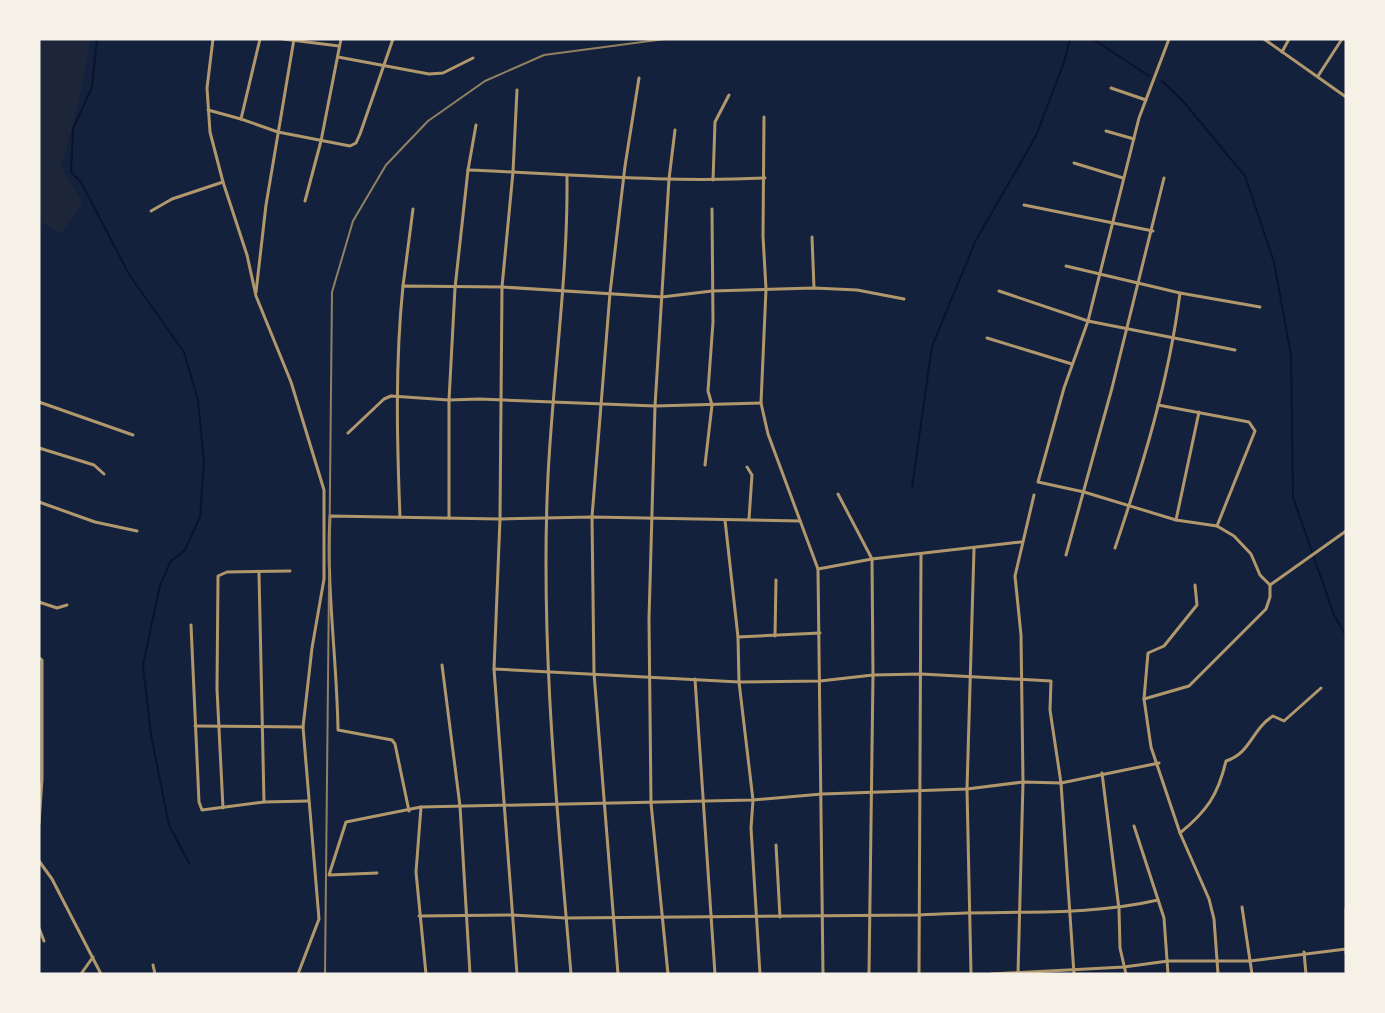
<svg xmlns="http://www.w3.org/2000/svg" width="1385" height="1013" font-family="Lato,sans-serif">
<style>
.green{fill:#1d2539}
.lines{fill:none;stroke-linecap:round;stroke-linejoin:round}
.stream{stroke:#0b132b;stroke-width:2}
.minor{stroke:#b1986c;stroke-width:3}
.rail{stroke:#918062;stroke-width:2}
</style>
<rect width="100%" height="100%" fill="#14213d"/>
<polygon class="green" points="39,39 91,39 78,106 61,166 83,203 61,234 39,221"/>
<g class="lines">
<g class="stream">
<polyline points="97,39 92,87 73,129 71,172 81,182 130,276 184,352 198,400 204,462 200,517 185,550 171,561 160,585 143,665 151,735 169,825 189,863"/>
<polyline points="1093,39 1149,76"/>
<polyline points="1162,81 1182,100 1245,176 1274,262 1291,355 1293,497 1334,615 1346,636"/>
<polyline points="912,487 932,346 976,240 1036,136 1064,62 1070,39"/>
</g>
<g class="minor">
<polyline points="213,39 207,88 210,132 223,182 247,255 256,296 291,382 324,490 324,579 312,648 303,727 319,919 298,974"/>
<polyline points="260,39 241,119 278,132 350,146 356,143 360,134 393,39"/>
<polyline points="283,39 339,46"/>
<polyline points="1264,39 1346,97"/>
<polyline points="1282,52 1289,39"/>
<polyline points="338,57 429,74 443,73 473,58"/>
<polyline points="1318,76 1342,39"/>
<polyline points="1111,88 1146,100"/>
<polyline points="208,110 241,119"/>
<polyline points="764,117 763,236 766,289 761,403 768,434 818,569 823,974"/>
<polyline points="1106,131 1134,139"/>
<polyline points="1074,163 1123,178"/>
<path d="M468,170C567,174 665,183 765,178"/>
<path d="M567,177C568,277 553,376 548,476C540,642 557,808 571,974"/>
<polyline points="713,180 715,122 729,95"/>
<polyline points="305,201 321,141 341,39"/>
<polyline points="1024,205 1153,231"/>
<polyline points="151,211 172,199 223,182"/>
<polyline points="812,237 814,288"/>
<polyline points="1066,266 1180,293 1260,307"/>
<polyline points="403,286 413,209"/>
<polyline points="999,291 1088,321 1235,350"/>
<polyline points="256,292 266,205 294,39"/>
<polyline points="987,338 1072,364"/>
<polyline points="39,402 133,435"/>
<polyline points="1158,405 1249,422 1255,431 1217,526"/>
<polyline points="348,433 384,399 391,396 449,400 479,399 655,406 761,403"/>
<polyline points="39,448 94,465 104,474"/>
<polyline points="705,465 712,405 708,391 713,322 712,209"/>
<polyline points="747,467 752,475 749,519"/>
<polyline points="838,494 872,559 873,675 869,974"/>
<polyline points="39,502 95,522 137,531"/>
<path d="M400,517C397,441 395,363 403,286L502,287L662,297L712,291L814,288L857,290L904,299"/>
<polyline points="449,518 449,400 455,288 468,170 476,125"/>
<polyline points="725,520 738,637 739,682 753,800 751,828 760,974"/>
<polyline points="1176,520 1199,412"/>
<path d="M1115,548C1143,465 1169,380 1180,293"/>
<polyline points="1066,555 1112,388 1164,178"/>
<polyline points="818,569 872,559 1021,542"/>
<polyline points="259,573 264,802"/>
<polyline points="1195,585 1197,605 1164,646 1148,653 1144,699 1151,747 1180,833 1209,899 1214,919 1218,974"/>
<polyline points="1270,585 1346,531"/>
<polyline points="39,602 57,608 67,605"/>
<polyline points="191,625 199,802 202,810 264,802 308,801"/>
<polyline points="775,636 776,580"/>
<polyline points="738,637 820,633"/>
<polyline points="39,658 42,660 42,779 39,824"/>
<polyline points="442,665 460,806 470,974"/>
<polyline points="494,669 739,682 820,681 873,675 921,674 1051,681 1050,710 1061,783 1074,974"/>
<polyline points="695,679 715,974"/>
<polyline points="1144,699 1189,686 1266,609 1270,597 1270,585 1260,575 1251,554 1234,536 1217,526 1176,520 1084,492 1038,482 1064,388 1088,321 1139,118 1169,39"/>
<polyline points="195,726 303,727"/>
<polyline points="1102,773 1119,909 1120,948 1126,974"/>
<polyline points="421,807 416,872 426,974"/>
<polyline points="223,808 217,689 218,576 227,572 290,571"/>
<path d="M409,811L395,744L392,740L338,730C337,659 326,587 330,516L500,519L592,517L800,521"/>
<polyline points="1134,826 1164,918 1168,974"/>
<path d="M1180,833C1207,811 1218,795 1226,761C1251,753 1251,730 1273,716L1284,721L1321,688"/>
<polyline points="776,845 780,917"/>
<polyline points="39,861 52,879 101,974"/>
<polyline points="377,873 329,875 346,822 421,807 753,800 822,794 967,789 1023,782 1061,783 1159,763"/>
<polyline points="1242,907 1252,974"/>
<polyline points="1346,909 1346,953"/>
<path d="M419,916L512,915L566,918L919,915C999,909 1080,918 1158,900"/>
<polyline points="39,928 44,941"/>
<polyline points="1304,952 1306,974"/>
<polyline points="153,965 155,974"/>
<polyline points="81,974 93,957"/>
<polyline points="517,974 494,669 500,519 502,287 513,172 517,90"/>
<polyline points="618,974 594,673 592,517 610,293 625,166 639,78"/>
<polyline points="668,974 651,803 649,619 655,406 669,179 675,130"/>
<polyline points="919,974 921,554"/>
<polyline points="971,974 967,789 974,549"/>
<polyline points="991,974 1124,967 1168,961 1250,961 1346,949"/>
<polyline points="1018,974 1023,782 1021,635 1015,576 1034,495"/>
</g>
<polyline class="rail" points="325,974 332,292 353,221 386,165 428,121 485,81 544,55 665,39"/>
</g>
<rect width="1385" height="1013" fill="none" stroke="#f6f1e7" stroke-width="81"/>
</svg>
